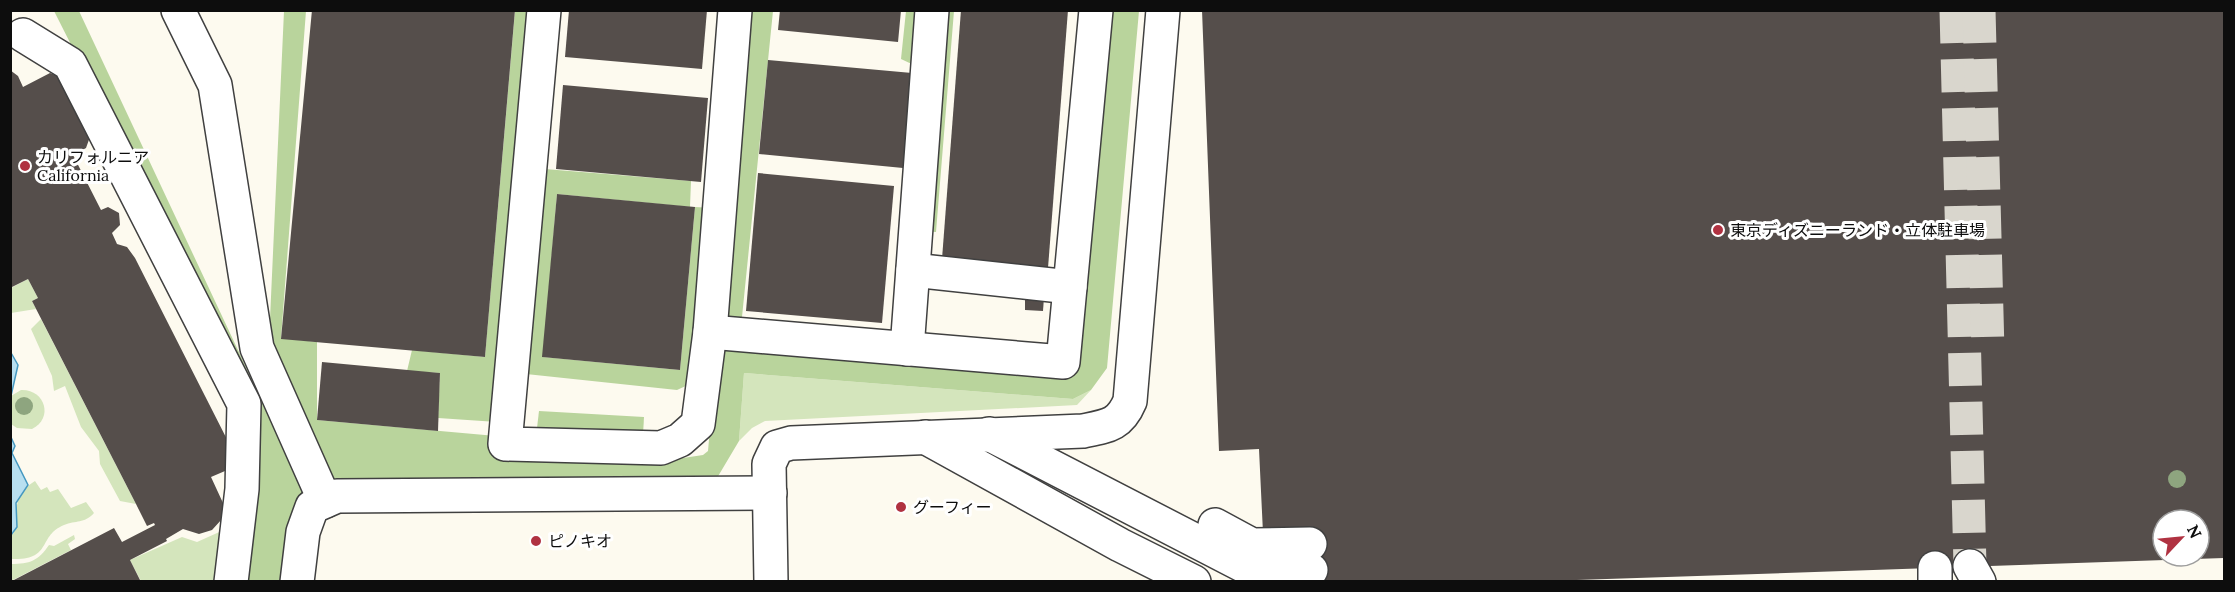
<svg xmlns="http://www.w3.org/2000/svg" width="2235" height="592" font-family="Lora,'Noto Sans JP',serif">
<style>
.green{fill:#d4e5bc}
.forest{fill:#b9d49c}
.water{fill:#b8dff0;stroke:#4698c0;stroke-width:1.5}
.building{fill:#554e4b;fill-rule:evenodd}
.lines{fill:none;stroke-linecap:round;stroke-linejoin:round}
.minor-tunnel{stroke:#d9d6cd;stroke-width:33;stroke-dasharray:33 16;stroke-linecap:butt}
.minor-casing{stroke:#404040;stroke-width:36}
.minor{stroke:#fff;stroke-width:33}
.tree{fill:#8ea57f}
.poi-dot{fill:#b03241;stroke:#fff;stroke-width:2}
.labels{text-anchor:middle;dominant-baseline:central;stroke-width:6;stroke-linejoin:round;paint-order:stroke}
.poi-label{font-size:16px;fill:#0d0d0d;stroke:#fff;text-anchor:start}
</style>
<rect width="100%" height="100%" fill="#fdfaef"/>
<g class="green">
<polygon points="28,279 38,298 32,301 36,309 11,313 11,288"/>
<polygon points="41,319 136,504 120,501 100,464 99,451 81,427 65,386 54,391 52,376 31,329"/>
<polygon points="744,373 1073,399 1091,390 1077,405 765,421 752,428 739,441"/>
<path d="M21,390C45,389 54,418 32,429L17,428L11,424V396Z"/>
<path d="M35,481L41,490L47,487L50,492L58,489L71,508L86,502L94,513C84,524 76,520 64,525C37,536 53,561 11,559L10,535L14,533C16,512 14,493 35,481Z"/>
<polygon points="226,529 220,581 141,581 130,560 182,537 197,542"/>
<path d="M74,535L75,539L68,544L71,550L11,581V564C30,564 38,561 49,545L54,546Z"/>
</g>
<g class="forest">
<polygon points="54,11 79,11 304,491 292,581 247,581 258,414"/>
<polygon points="284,11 306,11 281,338 317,342 317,420 496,436 505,457 683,458 703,455 708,451 723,280 752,11 773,11 742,317 1079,355 1112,11 1139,11 1107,368 1091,390 1073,399 744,373 739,441 717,478 691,480 331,479 269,341"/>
<polygon points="515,11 534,11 497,422 438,418 440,373 407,371 412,350 485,357"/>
<polygon points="906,11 954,11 936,232 900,230 918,67 901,59"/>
<polygon points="545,169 691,181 690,207 557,194 543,357 680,370 695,207 713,208 690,384 677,390 526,374"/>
<polygon points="539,411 644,417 643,435 537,428"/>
</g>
<g class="water">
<polygon points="10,351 18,365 11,396 10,396"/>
<polygon points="10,435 15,446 12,453 28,485 16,503 17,527 11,535"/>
</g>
<g class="building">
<polygon points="312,10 515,10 485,357 281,339"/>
<polygon points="569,10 707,10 702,69 565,57"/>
<polygon points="780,10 901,10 898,42 778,30"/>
<polygon points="961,10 1068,10 1048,268 942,259"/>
<path d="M1202,10H2224V558L1520,582H1312L1263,533L1259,449L1219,451ZM2163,520H2199V556H2163Z"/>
<polygon points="768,60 912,73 903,168 759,154"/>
<polygon points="10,70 18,76 23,87 50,73 58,76 91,134 86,148 73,155 101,210 108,207 119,213 120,225 112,233 117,244 127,247 135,258 240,465 230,476 225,471 211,477 223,503 224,512 222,519 212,530 199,534 183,529 166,539 167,541 130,560 141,582 10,582 114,528 122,542 155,525 154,523 147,526 136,504 32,301 38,298 28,279 10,288"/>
<polygon points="563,85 708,98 701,182 556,169"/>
<polygon points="758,173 894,186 882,323 746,311"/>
<polygon points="557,194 695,207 680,370 542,357"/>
<polygon points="1025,295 1044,297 1043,311 1025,310"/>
<polygon points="322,362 440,373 438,431 317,420"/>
</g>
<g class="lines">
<g class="minor-tunnel">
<polyline points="1956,10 1970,566"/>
<polyline points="1979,10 1988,351"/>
</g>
<g class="minor-casing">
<g id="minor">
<polyline points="178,10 215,85 257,348 325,501"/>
<polyline points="544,10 505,444 661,448 680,440 698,424 710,332 735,10"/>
<polyline points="23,35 70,64 244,404 242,489 231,582"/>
<polyline points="913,270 1070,287"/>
<polyline points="710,332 1063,362 1096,10"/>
<polyline points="907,349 932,10"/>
<polyline points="989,434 1254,571 1311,570"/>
<polyline points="925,437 1120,545 1194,582"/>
<polyline points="1215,525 1252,545 1310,544"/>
<polyline points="1970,566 1979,582"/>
<polyline points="1935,568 1935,582"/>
<polyline points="297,582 303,532 312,507 337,496 770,493"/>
<path d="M771,582L769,464L777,447L791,443L1083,431C1108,426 1120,425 1130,401L1163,10"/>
</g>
</g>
<use href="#minor" class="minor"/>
</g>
<g class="tree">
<circle cx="24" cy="406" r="9"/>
<circle cx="2177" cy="479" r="9"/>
</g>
<g class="poi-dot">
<circle cx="25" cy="166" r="6"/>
<circle cx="1718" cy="230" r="6"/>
<circle cx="901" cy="507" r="6"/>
<circle cx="536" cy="541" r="6"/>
</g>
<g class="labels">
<g class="poi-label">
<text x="37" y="157">カリフォルニア<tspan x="37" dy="18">California</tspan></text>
<text x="1730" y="230">東京ディズニーランド・立体駐車場</text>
<text x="913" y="507">グーフィー</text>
<text x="548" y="541">ピノキオ</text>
</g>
</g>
<rect width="2235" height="592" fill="none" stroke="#0d0d0d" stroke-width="24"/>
<g transform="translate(2181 538) rotate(64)"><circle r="28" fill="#ffffff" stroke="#9e9e9e" stroke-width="1.5"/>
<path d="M0-4.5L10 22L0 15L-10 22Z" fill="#b03241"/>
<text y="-9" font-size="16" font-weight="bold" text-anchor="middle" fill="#0d0d0d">N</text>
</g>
</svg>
